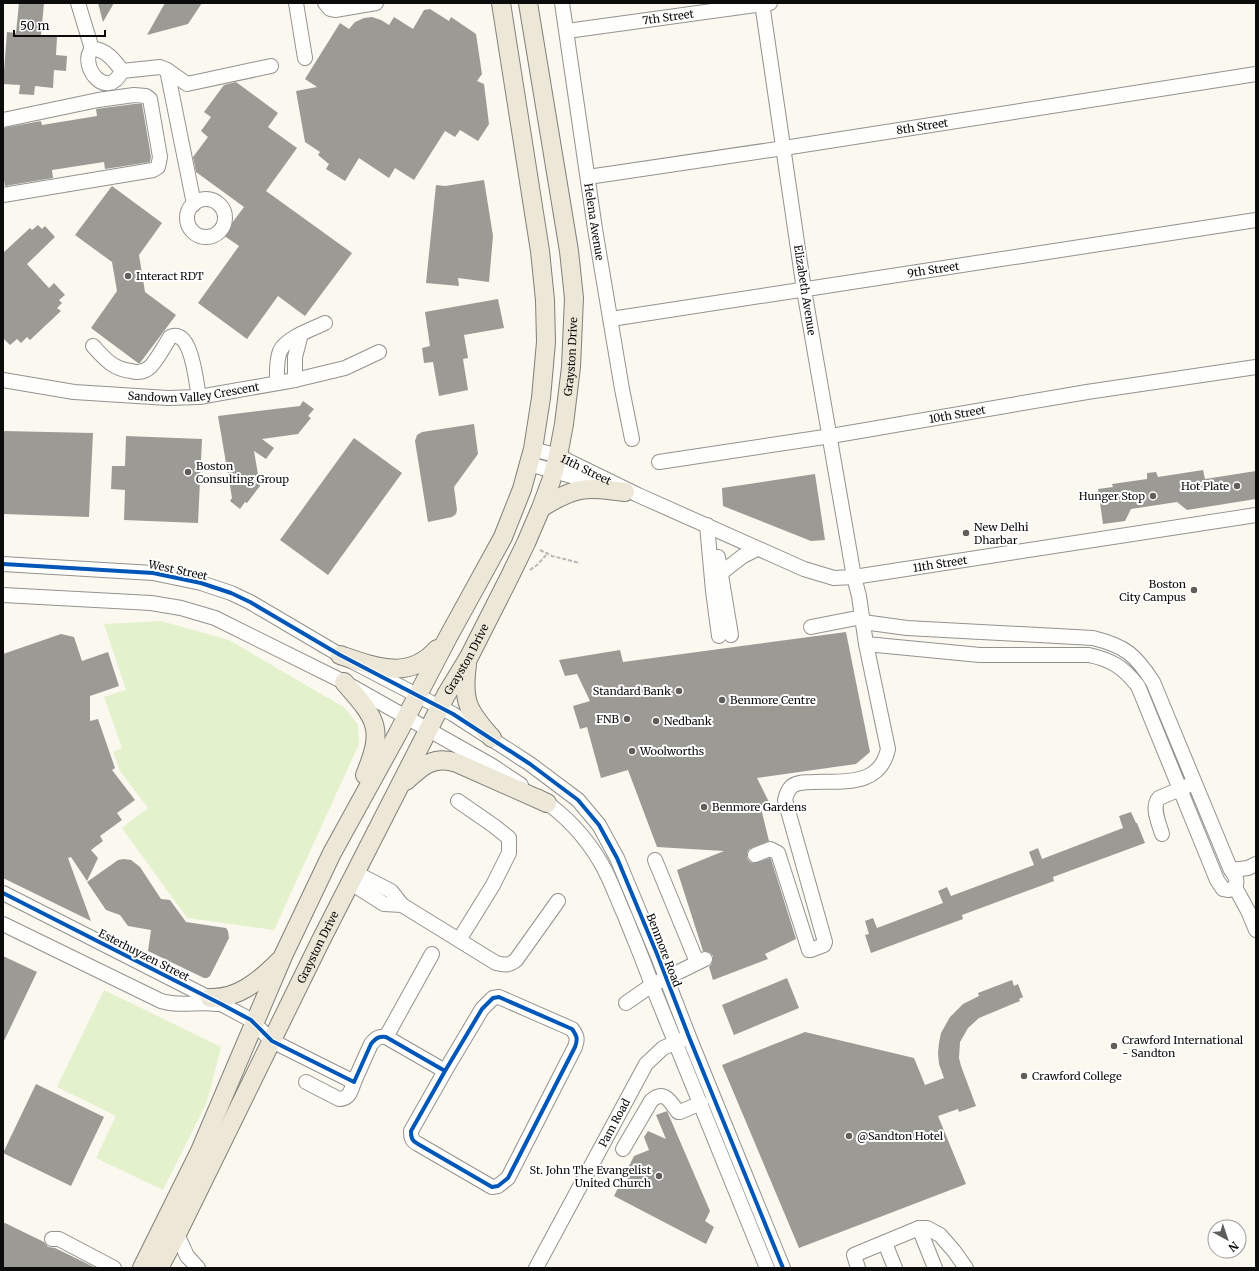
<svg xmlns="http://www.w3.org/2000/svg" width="1259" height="1271" font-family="Merriweather,serif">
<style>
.green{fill:#e3f1cd}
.building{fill:#9c9a95}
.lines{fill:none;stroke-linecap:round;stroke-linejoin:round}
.minor-casing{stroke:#93928e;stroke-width:16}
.major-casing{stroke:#807f7b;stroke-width:20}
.path{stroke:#b7b7b5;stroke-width:2;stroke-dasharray:4 2;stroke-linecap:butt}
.minor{stroke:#fefefd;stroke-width:14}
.major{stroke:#ece7d6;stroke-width:18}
.cycleway-casing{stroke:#fff;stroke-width:6}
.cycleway{stroke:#0057b8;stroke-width:4}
.poi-dot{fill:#5f5e5b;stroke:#fff;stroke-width:1.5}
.labels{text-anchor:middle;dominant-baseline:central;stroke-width:4;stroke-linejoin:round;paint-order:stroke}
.street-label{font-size:11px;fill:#0b0b0b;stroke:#fff}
.poi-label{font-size:11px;fill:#0b0b0b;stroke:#fff;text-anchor:start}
</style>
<rect width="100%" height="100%" fill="#faf8ef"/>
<g class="green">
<polygon points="161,621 229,640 345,708 358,725 359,744 274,930 187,918 122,828 148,808 120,771 113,752 122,748 104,697 126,690 104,624"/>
<polygon points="104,990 221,1047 207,1102 163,1190 96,1158 116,1116 57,1087"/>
</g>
<g class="building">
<polygon points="19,3 44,3 41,35 57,37 56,55 67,56 66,71 54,70 53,88 35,86 34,95 19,94 20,85 3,84 7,32 16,33"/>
<polygon points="98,3 114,3 103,22"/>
<polygon points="165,3 202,3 188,24 147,35"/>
<polygon points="430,9 449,21 451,17 476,34 482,74 477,81 484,84 489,124 478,141 460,130 455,137 445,131 414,180 395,168 389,178 359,158 345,181 326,169 329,164 318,155 320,152 305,142 296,91 317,87 305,79 340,23 349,29 355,22 364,18 372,17 381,20 389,25 394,17 413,29 424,10"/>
<polygon points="236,82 278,113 268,127 297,148 266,191 352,253 305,316 278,296 247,339 198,303 239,246 223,235 244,207 196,172 193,157 208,137 201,131 211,117 204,112 224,85"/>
<polygon points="134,104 142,104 151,157 150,162 105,169 104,162 52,170 53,178 5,186 3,175 3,128 41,121 42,125 97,116 96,109"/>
<polygon points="484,180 493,236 489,282 458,278 459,286 426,283 436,185 445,186"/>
<polygon points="112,186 162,223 139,255 145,292 176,315 140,363 138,363 91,328 117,291 112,262 75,235"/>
<polygon points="38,225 42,229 45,226 55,237 27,264 49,288 54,283 65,295 59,300 62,303 57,308 61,311 30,340 27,337 21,343 17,339 10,345 3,338 3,253 30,228 32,230"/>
<polygon points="498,299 504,328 464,335 468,358 463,359 468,390 439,396 433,362 424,363 422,348 430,346 425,312"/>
<polygon points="303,401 314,409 308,416 311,418 298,434 262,439 274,448 266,459 254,451 260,486 247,503 245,502 240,509 230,501 232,498 218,416 300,406"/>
<polygon points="474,424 478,454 454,487 457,510 456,514 452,517 428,522 415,441 417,435 422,432"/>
<polygon points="3,431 93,433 89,517 3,514"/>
<polygon points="126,436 202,439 198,523 124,520 125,490 111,489 112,466 125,466"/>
<polygon points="354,438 402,473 328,575 280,540"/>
<polygon points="1203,470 1205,479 1256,471 1256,499 1187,510 1177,502 1131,509 1125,521 1103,524 1098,489 1113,487 1112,484 1147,479 1147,473 1156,472 1158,477"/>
<polygon points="815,474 825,540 811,541 723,506 722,488"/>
<polygon points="846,632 870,752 856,764 757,778 771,806 761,808 769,841 749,849 747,853 747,858 750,862 754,863 770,858 771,859 796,939 765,954 768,959 713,980 709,967 712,963 713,956 709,952 703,951 677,870 724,851 657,847 628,770 601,778 587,727 580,729 573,706 590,701 577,674 565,676 559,660 620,650 623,662"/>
<polygon points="61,634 74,637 82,661 108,652 119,686 90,696 90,721 98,719 115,768 112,770 135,800 117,813 122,820 100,836 103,841 91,850 98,858 87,881 71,857 68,858 91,921 3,878 3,654"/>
<polygon points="1131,812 1136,823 1137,823 1145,843 1053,877 1054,881 962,915 963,919 871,953 865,935 869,934 865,921 873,918 877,928 943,903 938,891 947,887 951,896 1034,865 1029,852 1038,848 1042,859 1123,828 1119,816"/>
<polygon points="124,859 131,860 140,867 161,899 170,900 186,922 226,928 228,931 229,938 210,976 207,978 204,978 148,951 151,930 128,926 120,915 106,910 87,882 118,860"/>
<polygon points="3,956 37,972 3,1043"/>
<polygon points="787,978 799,1008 734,1035 722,1005"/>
<polygon points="1012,980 1014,986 1018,984 1023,997 1019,999 1020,1001 979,1018 968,1028 960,1042 959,1058 961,1066 976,1106 959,1112 958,1109 938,1116 966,1184 799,1248 722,1065 805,1032 914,1058 925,1085 944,1078 939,1064 938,1053 939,1043 941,1033 950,1017 963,1004 979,996 978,993"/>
<polygon points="36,1084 104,1117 71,1186 3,1153"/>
<polygon points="667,1111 710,1211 705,1221 714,1227 706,1244 614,1196 634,1156 649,1150 644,1137 648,1131 666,1139 656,1115"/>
<polygon points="3,1222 44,1242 48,1247 55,1248 96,1268 3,1268"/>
</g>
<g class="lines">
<g class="minor-casing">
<g id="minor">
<polyline points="78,3 92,49"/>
<polyline points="296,3 305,58"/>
<polyline points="325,3 330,9 335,10 376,3"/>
<path id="s1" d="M562,3L595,229L622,389L632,439"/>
<path id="s2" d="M567,31L770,3"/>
<path d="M92,49C105,48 115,61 122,71C106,103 78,64 92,49Z"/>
<polyline points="167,70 194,204"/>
<polyline points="122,71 160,67 167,70 187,84 271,66"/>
<polyline points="3,120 98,100 134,95 146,96 150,99 160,157 158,167 153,170 3,195"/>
<path id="s3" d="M588,177L784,148L1256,74"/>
<circle cx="206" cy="218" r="19"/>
<path id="s4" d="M611,319L1256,220"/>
<path d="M93,346C105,359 113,369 131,371C138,373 145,372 151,366C158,358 164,347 170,337C192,327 196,383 199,397"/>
<path id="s5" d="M3,380L74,392L168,398L199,397L295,380L345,368L379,352"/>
<polyline points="295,380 295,357 301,334"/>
<path d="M277,383C277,373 276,361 280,351C286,338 312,329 325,323"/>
<path id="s6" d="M533,449L558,456L638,495L804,569L834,578L854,577L1256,515"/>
<path id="s7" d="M659,462L831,436L1087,392L1256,367"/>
<polyline points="529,464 603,485"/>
<polyline points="707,525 713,591 719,636"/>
<polyline points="718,557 731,635"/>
<polyline points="3,564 153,573 201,583 231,593 250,602 340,655 453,714 530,764 578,800 599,825 617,858 657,954 689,1037 783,1268"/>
<polyline points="721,573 743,556 757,549"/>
<polyline points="3,595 151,603 181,608 215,618 344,682 491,765 521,785"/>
<path d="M863,622L907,628L1093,638C1125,646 1135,654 1153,682L1230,868C1234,874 1239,880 1235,887L1229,890L1223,889L1217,880L1138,686C1123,667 1112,660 1089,655H980L866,644"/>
<polyline points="811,627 862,617"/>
<path d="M539,797C564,814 586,837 601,863C611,880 617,899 625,916C634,939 644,962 652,985L767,1268"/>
<polyline points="458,801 494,826 509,838 509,853 493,885 459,940"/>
<path d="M1162,834C1159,823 1151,807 1159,798L1187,786"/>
<path d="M755,855L770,849L778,853L809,950H811L824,945L825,942L785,800C786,795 788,790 792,786C798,782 806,782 813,782C843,781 880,787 888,749L866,644L859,596L854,577L804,290L762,3"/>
<polyline points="655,860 697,962"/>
<polyline points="1231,870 1248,868 1256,864"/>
<path d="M356,873L391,891L402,905L496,963C504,965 509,966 516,960L558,901"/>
<polyline points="351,883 384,904 402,905"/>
<polyline points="1235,887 1248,911 1256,930"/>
<path d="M3,893L223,1005L251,1020L272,1041L354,1082L371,1044C376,1038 379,1036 386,1037L445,1071L411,1131C411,1138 412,1141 418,1144L492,1187L498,1186L508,1178L575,1047C578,1039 577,1036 572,1029L499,997L493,998L482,1009L445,1071"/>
<path d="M3,924L161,1001C180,1007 198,1001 217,1004"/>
<polyline points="626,1003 652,985 705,959"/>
<polyline points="386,1037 432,954"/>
<path d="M306,1082L339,1099C350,1099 351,1090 354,1082"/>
<path d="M623,1149L651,1101C664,1089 670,1101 678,1112H680L701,1103"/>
<polyline points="919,1228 935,1268"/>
<polyline points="177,1234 187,1256 198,1268"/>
<polyline points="52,1239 59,1239 114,1268"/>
<polyline points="885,1243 895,1268"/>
<path id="s8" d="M536,1268L646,1064L663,1048L684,1039"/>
<polyline points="858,1268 854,1255 919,1228 927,1228 940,1235 954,1251 966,1268"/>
</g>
</g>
<g class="major-casing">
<g id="major">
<path d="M541,508C576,486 585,487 625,492"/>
<path d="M340,655C375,667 409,681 437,649"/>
<path d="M467,665C462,702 468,711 492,738"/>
<path d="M344,682C376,719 385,727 365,775"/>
<path d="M406,781C422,766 434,755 457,763L547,803"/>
<path d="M210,998C238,999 259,981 279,961"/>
<polyline points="142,1268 200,1151 283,956 332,853 398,733 447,639 503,537 522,489 533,449 541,398 546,342 545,300 540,251 501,3"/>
<path id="s9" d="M159,1268L177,1234L320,942L446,695L469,657L510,576L526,543L541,508L551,481L558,456L564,424L571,367L574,298L569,251L528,3"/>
</g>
</g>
<g class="path">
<polyline points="540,550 552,556 580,563"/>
<polyline points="530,570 537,565 548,553"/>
</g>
<use href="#minor" class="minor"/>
<use href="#major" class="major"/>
<g class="cycleway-casing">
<g id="cycleway">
<polyline points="3,564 153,573 201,583 231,593 250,602 340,655 453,714 530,764 578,800 599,825 617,858 657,954 689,1037 783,1268"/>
<path d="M3,893L223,1005L251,1020L272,1041L354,1082L371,1044C376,1038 379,1036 386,1037L445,1071L411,1131C411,1138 412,1141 418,1144L492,1187L498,1186L508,1178L575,1047C578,1039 577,1036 572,1029L499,997L493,998L482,1009L445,1071"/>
</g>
</g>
<use href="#cycleway" class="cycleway"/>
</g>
<g class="poi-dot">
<circle cx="128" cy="276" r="4"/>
<circle cx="188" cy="472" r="4"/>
<circle cx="1237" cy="486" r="4"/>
<circle cx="1153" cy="496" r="4"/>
<circle cx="966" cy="533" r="4"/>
<circle cx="1194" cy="590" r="4"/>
<circle cx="679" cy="691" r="4"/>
<circle cx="722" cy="700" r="4"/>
<circle cx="627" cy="719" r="4"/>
<circle cx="656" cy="721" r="4"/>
<circle cx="632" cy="751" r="4"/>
<circle cx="704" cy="807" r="4"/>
<circle cx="1114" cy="1046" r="4"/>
<circle cx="1024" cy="1076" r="4"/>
<circle cx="849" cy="1136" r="4"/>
<circle cx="659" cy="1176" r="4"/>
</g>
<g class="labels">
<g class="street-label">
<text stroke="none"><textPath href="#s2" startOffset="102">7th Street</textPath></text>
<text stroke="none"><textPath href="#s3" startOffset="338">8th Street</textPath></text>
<text stroke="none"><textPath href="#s1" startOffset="221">Helena Avenue</textPath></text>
<text stroke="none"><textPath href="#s4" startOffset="326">9th Street</textPath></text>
<text transform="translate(805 290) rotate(81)">Elizabeth Avenue</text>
<text stroke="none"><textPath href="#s9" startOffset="1006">Grayston Drive</textPath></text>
<text stroke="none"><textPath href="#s5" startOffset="192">Sandown Valley Crescent</textPath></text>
<text stroke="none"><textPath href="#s7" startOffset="302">10th Street</textPath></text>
<text stroke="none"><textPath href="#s6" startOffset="57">11th Street</textPath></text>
<text stroke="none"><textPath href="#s6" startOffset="435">11th Street</textPath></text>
<text transform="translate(178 570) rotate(12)">West Street</text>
<text stroke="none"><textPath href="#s9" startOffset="682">Grayston Drive</textPath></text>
<text stroke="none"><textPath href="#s9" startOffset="358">Grayston Drive</textPath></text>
<text transform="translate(664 950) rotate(69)">Benmore Road</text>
<text transform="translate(144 955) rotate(27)">Esterhuyzen Street</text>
<text stroke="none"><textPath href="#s8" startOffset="165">Pam Road</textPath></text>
</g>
<g class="poi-label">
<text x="136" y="276">Interact RDT</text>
<text x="196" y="466">Boston<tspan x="196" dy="13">Consulting Group</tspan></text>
<text x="1229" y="486" text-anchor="end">Hot Plate</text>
<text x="1145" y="496" text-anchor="end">Hunger Stop</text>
<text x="974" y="527">New Delhi<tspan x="974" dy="13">Dharbar</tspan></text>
<text x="1186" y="584" text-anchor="end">Boston<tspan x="1186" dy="13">City Campus</tspan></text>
<text x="671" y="691" text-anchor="end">Standard Bank</text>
<text x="730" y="700">Benmore Centre</text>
<text x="619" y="719" text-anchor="end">FNB</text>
<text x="664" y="721">Nedbank</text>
<text x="640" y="751">Woolworths</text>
<text x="712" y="807">Benmore Gardens</text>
<text x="1122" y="1040">Crawford International<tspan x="1122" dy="13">- Sandton</tspan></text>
<text x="1032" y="1076">Crawford College</text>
<text x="857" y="1136">@Sandton Hotel</text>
<text x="651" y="1170" text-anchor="end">St. John The Evangelist<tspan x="651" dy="13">United Church</tspan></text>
</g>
</g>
<rect width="1259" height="1271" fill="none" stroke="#0b0b0b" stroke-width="8"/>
<g transform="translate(1227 1239) rotate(140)"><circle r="19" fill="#ffffff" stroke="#9d9d9d"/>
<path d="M0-3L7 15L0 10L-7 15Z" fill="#5f5e5b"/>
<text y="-6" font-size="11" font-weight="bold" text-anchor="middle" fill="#0b0b0b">N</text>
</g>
<path d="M14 30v6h91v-6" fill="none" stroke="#0b0b0b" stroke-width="2"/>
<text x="20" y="30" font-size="12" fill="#0b0b0b" stroke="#ffffff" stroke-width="3" paint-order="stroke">50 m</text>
</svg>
